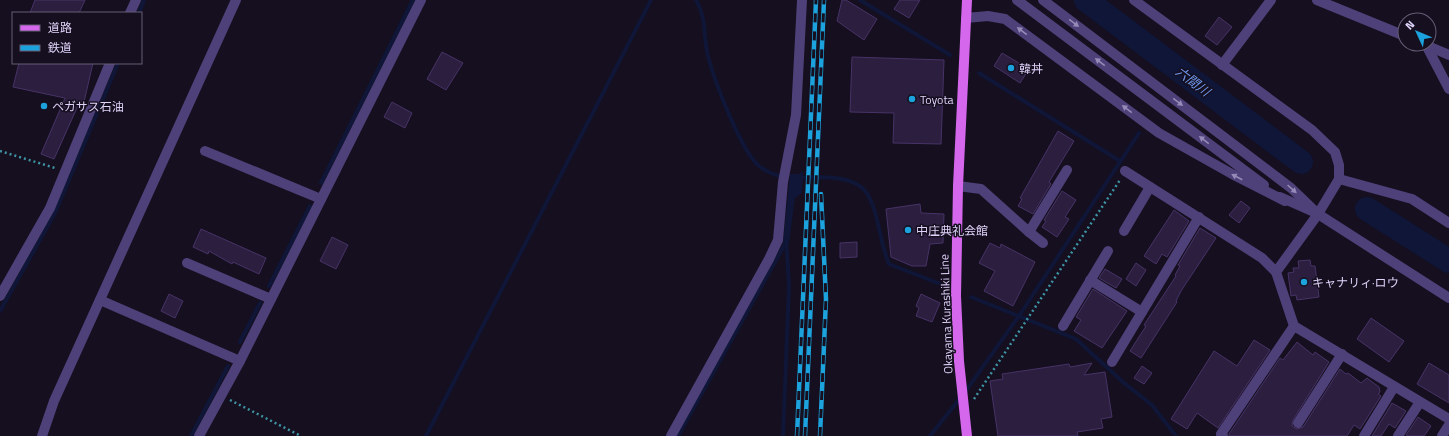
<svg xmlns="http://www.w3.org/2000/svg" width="1449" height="436" font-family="'Titillium Web','Noto Sans JP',sans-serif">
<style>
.water{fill:#0f1638}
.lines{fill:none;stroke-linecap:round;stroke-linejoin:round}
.stream{stroke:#0f1638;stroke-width:4}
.river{stroke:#0f1638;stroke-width:24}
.building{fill:#2b1e3e;stroke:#473367}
.path{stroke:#3d95a4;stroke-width:2.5;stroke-dasharray:2 3;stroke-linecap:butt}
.minor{stroke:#4e4078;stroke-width:10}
.major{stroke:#d567ec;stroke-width:10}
.rail-casing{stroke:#1ca2dc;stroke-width:4.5}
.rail{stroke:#150f1f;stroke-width:3;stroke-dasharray:9;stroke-linecap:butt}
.oneway{fill:#968ab8}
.poi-dot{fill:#1ca2dc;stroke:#150f1f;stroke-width:1.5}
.labels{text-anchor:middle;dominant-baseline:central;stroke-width:3;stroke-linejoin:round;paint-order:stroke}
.poi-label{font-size:12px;fill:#dfd3f9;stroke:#150f1f;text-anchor:start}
.street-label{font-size:12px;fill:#dfd3f9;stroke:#150f1f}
.water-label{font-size:13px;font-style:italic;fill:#6e98ed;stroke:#150f1f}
</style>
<rect width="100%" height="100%" fill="#150f1f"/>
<polygon class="water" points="803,171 802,193 795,198 789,243 783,243 790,174 799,174"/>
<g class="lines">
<g class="stream">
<path d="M696,0C707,18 703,37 708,56C714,80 741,151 759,166C767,172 774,175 784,177"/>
<polyline points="860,0 950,55"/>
<polyline points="139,13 144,0"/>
<polyline points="979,73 1120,161"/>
<polyline points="1178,81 1184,72"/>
<path d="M798,178C819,177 852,174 866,192C878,208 880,244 889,264L943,285"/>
<polyline points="321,183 413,0"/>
<polyline points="269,286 310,206"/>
<polyline points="971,297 1076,339 1124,383 1152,405 1176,436"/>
<polyline points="0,311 55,213 118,63"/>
<polyline points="240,342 260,303"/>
<polyline points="965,392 1019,316 1139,133"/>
<polyline points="191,436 228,366"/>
<polyline points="426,436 651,0"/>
<polyline points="678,436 785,244"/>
<polyline points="783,436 789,286 786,238"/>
<polyline points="930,436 961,397"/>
</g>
<g class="river">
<polyline points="1086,0 1301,162"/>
<polyline points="1367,209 1449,261"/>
</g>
</g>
<g class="building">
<polygon points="35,0 85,0 79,13 30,13"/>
<polygon points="842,0 846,0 877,19 864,40 837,21"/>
<polygon points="900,0 920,0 909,18 894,9"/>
<polygon points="1219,17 1232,27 1217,45 1205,36"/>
<polygon points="442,52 463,63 446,90 427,79"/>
<polygon points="1002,53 1029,69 1020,83 994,66"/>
<polygon points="852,57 944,60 941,144 893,143 894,113 850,112"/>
<polygon points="19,63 93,63 84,102 80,101 54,159 41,154 65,98 13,87"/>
<polygon points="392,102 412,113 405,128 384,117"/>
<polygon points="1058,131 1074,141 1049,182 1051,184 1033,214 1018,206 1022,199 1020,198"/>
<polygon points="1062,191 1076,200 1065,217 1069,219 1057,237 1042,227 1046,221 1044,220"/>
<polygon points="1241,201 1250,208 1239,223 1229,215"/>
<polygon points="920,204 921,213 944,214 943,243 930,244 926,266 912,266 891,257 886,209"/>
<polygon points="1174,210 1189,221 1167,257 1162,254 1156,264 1144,256"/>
<polygon points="1200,228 1216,238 1181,291 1176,301 1177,302 1141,358 1130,351 1146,326 1144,325 1176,276 1175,275 1180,266 1178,265"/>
<polygon points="201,229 266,258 259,274 233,262 232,264 209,251 208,254 193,247"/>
<polygon points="332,237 348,245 336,269 320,261"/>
<polygon points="857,242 857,257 840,258 840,243"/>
<polygon points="990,243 1000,248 1001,244 1035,262 1013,306 984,291 995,271 979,263"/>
<polygon points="1310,260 1311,266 1315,266 1319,297 1297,300 1296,295 1291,296 1288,273 1294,272 1293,268 1299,268 1298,261"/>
<polygon points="1136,263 1146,270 1136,286 1126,279"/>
<polygon points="1105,269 1122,279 1116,288 1099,278"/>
<polygon points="1093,289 1127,311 1102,348 1074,331 1081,320 1076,317"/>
<polygon points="169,294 183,301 175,318 161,311"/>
<polygon points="921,294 940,303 932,322 916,316 919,308 916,306"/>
<polygon points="1371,318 1404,341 1389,362 1357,339"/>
<polygon points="1254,340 1270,350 1218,428 1197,413 1187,429 1171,419 1214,351 1237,366"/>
<polygon points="1297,342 1313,355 1315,352 1329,362 1293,420 1292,426 1297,429 1303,427 1340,369 1346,374 1348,373 1361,383 1367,378 1379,387 1380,392 1378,394 1381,396 1360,429 1354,425 1347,436 1229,436 1229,434 1280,358 1283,360"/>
<polygon points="1092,363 1084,375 1105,372 1112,417 1101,419 1103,428 1077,432 1078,436 998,436 990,381 1003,379 1002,374 1069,364 1070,367"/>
<polygon points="1429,363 1449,375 1449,403 1417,384"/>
<polygon points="1142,366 1152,373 1144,384 1134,378"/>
<polygon points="1392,403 1406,411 1395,428 1389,424 1381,436 1372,436"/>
<polygon points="1418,417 1431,426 1424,436 1408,436 1406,435"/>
</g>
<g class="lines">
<g class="path">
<polyline points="0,151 55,168"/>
<polyline points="974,399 1120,180"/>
<polyline points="230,400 301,436"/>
</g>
<g class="minor">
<polyline points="1017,0 1264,185"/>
<polyline points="1043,0 1291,188 1318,214 1449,298"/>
<polyline points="1134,0 1312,130 1335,152 1339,165 1339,179 1318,214 1276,272 1294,326 1449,419"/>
<polyline points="1317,0 1405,36"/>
<polyline points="130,13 136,0"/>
<polyline points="966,18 988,16 1005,19 1159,133 1232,174 1285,201"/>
<polyline points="1423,44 1449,55"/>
<polyline points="1426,45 1449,89"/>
<polyline points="1222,65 1271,0"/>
<polyline points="205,151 321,199"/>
<polyline points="1125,171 1262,258 1276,272"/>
<polyline points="1339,179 1412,199 1449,223"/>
<polyline points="958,186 981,189 1029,232 1067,170"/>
<polyline points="1280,197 1314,212"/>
<polyline points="1124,231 1150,187"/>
<polyline points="1029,232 1043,243"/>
<polyline points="187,263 271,299"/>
<polyline points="1090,280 1142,312"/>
<polyline points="0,296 50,208 110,63"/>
<polyline points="100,300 240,361"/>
<polyline points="1063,326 1108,251"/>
<polyline points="1112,362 1199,217"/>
<polyline points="1298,423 1342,354"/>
<polyline points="42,436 54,401 236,0"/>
<polyline points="199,436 240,361 421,0"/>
<polyline points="671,436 769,259 778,240 783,182 796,115 802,0"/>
<polyline points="1223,436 1221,434 1294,326"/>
<polyline points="1364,436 1394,387"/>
<polyline points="1398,436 1420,402"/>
<polyline points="1442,436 1449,425"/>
</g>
<polyline class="major" points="967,0 958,186 956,296 959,361 967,436"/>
<g class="rail-casing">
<g id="rail">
<polyline points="797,436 816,0"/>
<polyline points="805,436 824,0"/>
<polyline points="820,436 826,299 821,194"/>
</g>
</g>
<use href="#rail" class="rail"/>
</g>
<defs><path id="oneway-solid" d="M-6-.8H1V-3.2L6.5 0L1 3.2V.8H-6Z"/></defs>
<g class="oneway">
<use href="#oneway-solid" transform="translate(1074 23) rotate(37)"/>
<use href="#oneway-solid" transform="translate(1022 31) rotate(-143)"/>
<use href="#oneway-solid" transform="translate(1100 62) rotate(-143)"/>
<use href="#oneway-solid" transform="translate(1178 102) rotate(37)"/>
<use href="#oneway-solid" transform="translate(1127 109) rotate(-143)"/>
<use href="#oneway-solid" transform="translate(1204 140) rotate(-143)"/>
<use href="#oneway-solid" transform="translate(1237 177) rotate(-153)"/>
<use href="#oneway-solid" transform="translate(1292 189) rotate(42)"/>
</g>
<g class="poi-dot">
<circle cx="1011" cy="68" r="4"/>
<circle cx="912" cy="99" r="4"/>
<circle cx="44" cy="106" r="4"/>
<circle cx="908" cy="230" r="4"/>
<circle cx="1304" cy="282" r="4"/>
</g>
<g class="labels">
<g class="poi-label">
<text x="1019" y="68">韓丼</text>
<text x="920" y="99">Toyota</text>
<text x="52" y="106">ペガサス石油</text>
<text x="916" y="230">中庄典礼会館</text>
<text x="1312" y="282">キャナリィ·ロウ</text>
</g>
<g class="street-label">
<text transform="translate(946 314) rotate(-92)">Okayama Kurashiki Line</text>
</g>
<g class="water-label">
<text transform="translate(1193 81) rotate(37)">六間川</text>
</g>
</g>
<rect x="12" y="12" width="130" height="52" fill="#150f1f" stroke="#665d76"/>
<rect x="20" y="25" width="20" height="6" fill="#d567ec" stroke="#665d76"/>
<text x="48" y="32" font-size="12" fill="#dfd3f9">道路</text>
<rect x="20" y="45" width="20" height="6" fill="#1ca2dc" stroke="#665d76"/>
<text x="48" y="52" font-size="12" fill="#dfd3f9">鉄道</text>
<g transform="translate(1417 32) rotate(314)"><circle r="19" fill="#150f1f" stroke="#665d76"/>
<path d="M0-3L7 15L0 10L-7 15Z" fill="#1ca2dc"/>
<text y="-6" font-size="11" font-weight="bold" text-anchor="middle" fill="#dfd3f9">N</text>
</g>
</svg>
